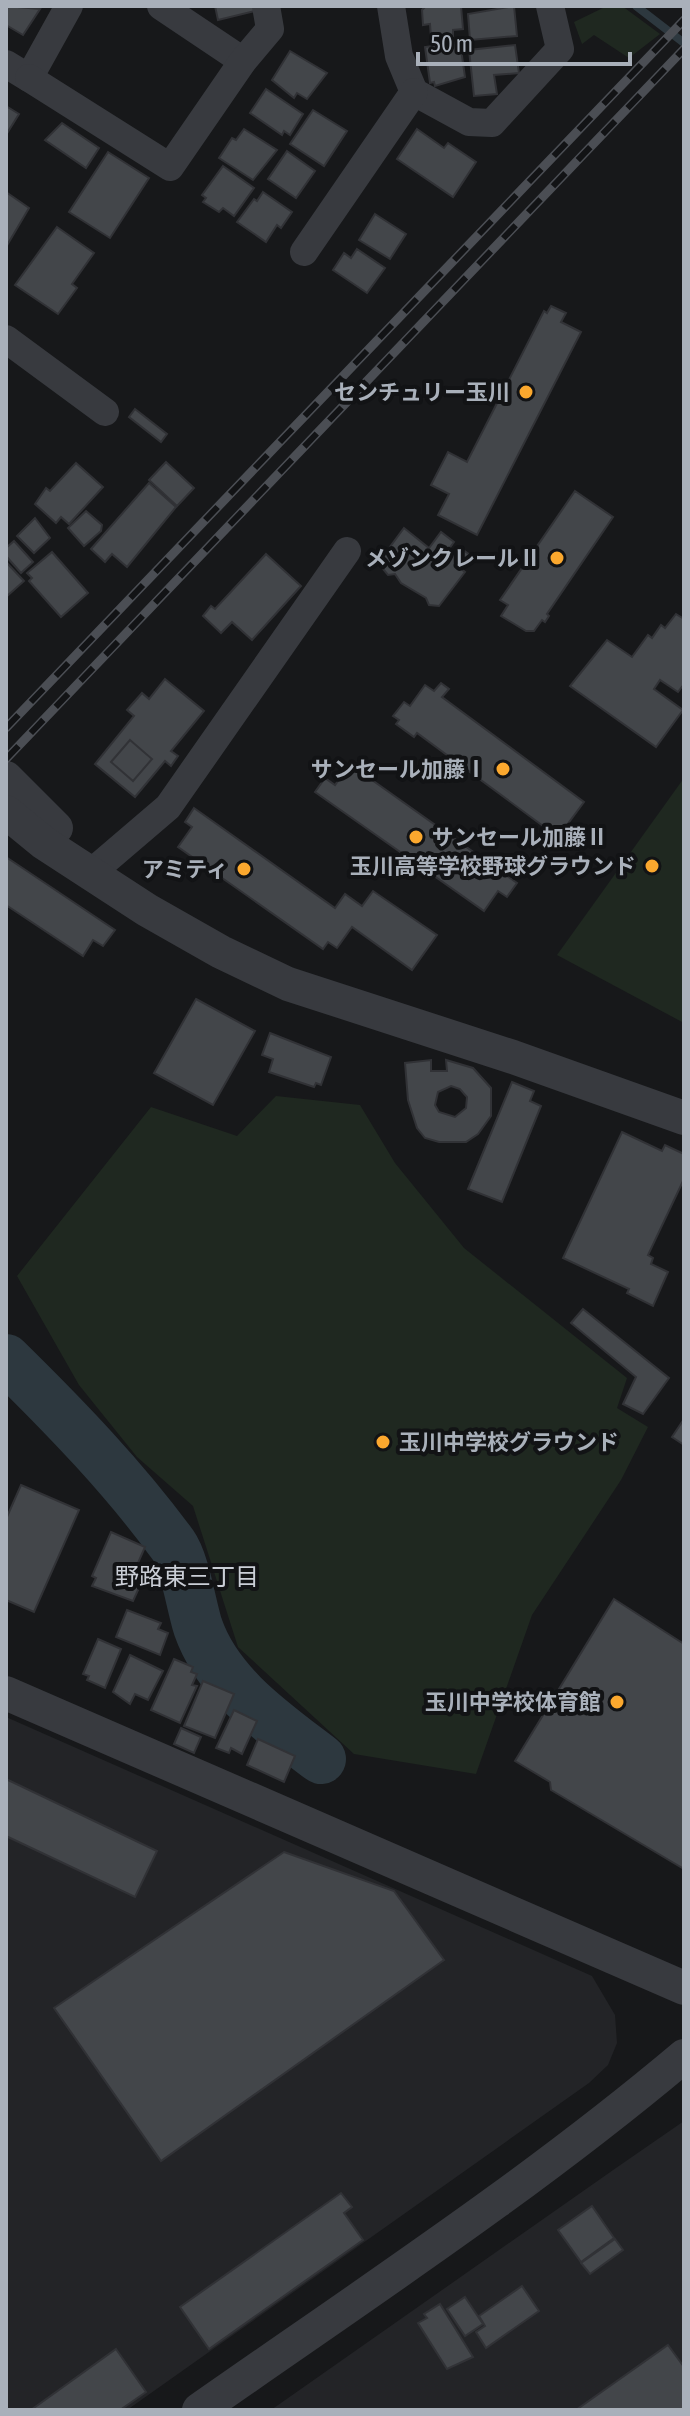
<svg xmlns="http://www.w3.org/2000/svg" width="690" height="2416" font-family="'Asap Condensed','Noto Sans JP',sans-serif">
<style>
.built{fill:#232427}
.green{fill:#1f2820}
.lines{fill:none;stroke-linecap:round;stroke-linejoin:round}
.stream{stroke:#2d383f;stroke-width:8}
.river{stroke:#2d383f;stroke-width:50}
.building{fill:#43464a;stroke:#313236;stroke-width:2;fill-rule:evenodd}
.minor{stroke:#383a3f;stroke-width:28}
.tertiary{stroke:#383a3f;stroke-width:34}
.rail-casing{stroke:#4b4e54;stroke-width:9}
.rail{stroke:#121315;stroke-width:6;stroke-dasharray:18;stroke-linecap:butt}
.poi-dot{fill:#fba82e;stroke:#121315;stroke-width:3}
.labels{text-anchor:middle;dominant-baseline:central;stroke-width:8;stroke-linejoin:round;paint-order:stroke}
.poi-label{font-size:22px;font-weight:bold;fill:#a9b0ba;stroke:#121315;text-anchor:end}
.neighbourhood-label{font-size:24px;fill:#caced6;stroke:#121315}
</style>
<rect width="100%" height="100%" fill="#17181a"/>
<g class="built">
<polygon points="6,1717 592,1976 615,2015 617,2043 608,2065 589,2083 127,2410 6,2410"/>
<polygon points="684,2121 684,2410 271,2410 616,2168"/>
</g>
<g class="green">
<polygon points="607,6 622,6 660,34 629,58 594,35 582,44 574,22"/>
<polygon points="684,778 684,1023 557,955"/>
<polygon points="276,1096 360,1105 395,1163 464,1248 627,1378 617,1408 648,1427 621,1480 532,1615 476,1774 354,1754 238,1647 193,1506 137,1457 79,1385 17,1276 151,1107 237,1136"/>
</g>
<g class="lines">
<polyline class="stream" points="636,6 684,43"/>
<path class="river" d="M6,1359C66,1418 124,1478 173,1545C185,1562 191,1605 198,1627C218,1685 274,1723 321,1759"/>
</g>
<g class="building">
<polygon points="6,6 40,9 23,35 6,25"/>
<polygon points="215,6 254,6 255,11 218,20"/>
<polygon points="426,6 461,6 463,29 453,30 453,36 431,38 430,24 423,25 422,10"/>
<polygon points="514,6 517,36 470,40 468,14"/>
<polygon points="460,42 465,77 435,86 434,82 430,83 425,47"/>
<polygon points="515,45 519,73 494,75 497,94 474,96 469,50"/>
<polygon points="290,51 327,73 307,99 297,93 294,98 272,80"/>
<polygon points="266,89 303,114 290,135 284,131 282,135 250,113"/>
<polygon points="6,106 19,114 6,135"/>
<polygon points="313,110 347,131 324,166 290,144"/>
<polygon points="62,123 99,148 86,168 45,140"/>
<polygon points="244,129 277,150 253,180 219,158 232,138 236,140"/>
<polygon points="417,129 444,148 448,143 476,162 453,197 397,159"/>
<polygon points="287,151 315,171 296,198 268,179"/>
<polygon points="108,152 149,178 110,238 69,212"/>
<polygon points="223,166 254,188 234,216 223,208 219,212 203,202 206,198 202,195"/>
<polygon points="6,192 29,208 6,247"/>
<polygon points="263,192 292,212 281,228 277,225 266,242 237,222 254,199 257,201"/>
<polygon points="375,214 406,234 390,259 359,240"/>
<polygon points="57,227 94,253 72,284 77,288 58,314 15,285"/>
<polygon points="357,249 385,268 367,293 333,270 344,253 351,258"/>
<polygon points="551,306 566,313 561,322 581,332 477,535 438,515 449,494 431,485 448,452 467,462 544,311 547,313"/>
<polygon points="135,409 167,434 161,442 129,417"/>
<polygon points="166,462 194,488 177,506 149,480"/>
<polygon points="76,463 103,487 69,524 61,517 56,523 35,504 46,488 50,491"/>
<polygon points="149,483 176,507 127,567 112,554 105,562 91,549"/>
<polygon points="575,491 613,517 547,614 549,616 545,622 542,620 534,631 526,631 501,616 508,605 500,600"/>
<polygon points="86,511 102,525 101,531 84,546 68,528"/>
<polygon points="35,518 50,538 34,553 17,536"/>
<polygon points="404,528 429,548 441,532 454,542 449,549 457,555 462,549 470,555 460,568 465,572 439,606 429,605 426,598 401,583 395,574 388,575 378,563"/>
<polygon points="14,541 33,562 21,573 6,556 6,548"/>
<polygon points="52,552 88,593 61,617 29,581 32,578 27,573"/>
<polygon points="266,554 301,586 252,640 232,622 221,633 203,616 211,606 215,609"/>
<polygon points="6,562 24,581 6,597"/>
<polygon points="676,614 684,619 684,684 678,692 660,680 654,689 683,710 656,747 570,686 607,640 632,657 648,635 652,638 661,625 665,628"/>
<polygon points="165,679 204,711 171,751 178,756 171,766 165,761 135,797 95,764 134,716 127,710 142,693 149,699"/>
<polygon points="441,683 449,689 442,697 584,802 558,837 417,733 414,737 396,724 399,720 393,716 404,702 410,706 425,685 434,691"/>
<polygon points="130,740 152,759 133,781 111,762"/>
<polygon points="364,759 372,765 365,775 517,883 507,897 498,891 484,911 315,792 325,778 335,785 350,764 357,768"/>
<polygon points="194,808 335,908 345,894 362,906 373,891 437,935 412,970 352,927 337,948 328,942 323,949 178,847 192,827 185,822"/>
<polygon points="6,857 115,930 103,946 93,940 83,956 6,905"/>
<polygon points="196,999 255,1031 213,1105 154,1073"/>
<polygon points="270,1033 331,1057 321,1085 316,1083 314,1087 269,1072 273,1059 262,1055"/>
<path d="M431,1060V1071H447L446,1060L473,1068L491,1088V1116L478,1134L466,1142H439L425,1138L417,1128L408,1100L405,1063ZM451,1086L460,1089L467,1097L466,1108L455,1117L439,1112L435,1105L438,1092Z"/>
<polygon points="512,1082 534,1091 530,1101 541,1106 502,1202 468,1189"/>
<polygon points="622,1132 662,1151 665,1145 684,1154 684,1179 648,1255 653,1258 651,1264 668,1272 653,1306 627,1293 629,1289 563,1258"/>
<polygon points="583,1309 669,1378 643,1414 623,1404 636,1377 571,1323"/>
<polygon points="684,1419 684,1445 672,1437"/>
<polygon points="21,1485 79,1510 34,1612 6,1600 6,1519"/>
<polygon points="111,1532 145,1547 134,1572 144,1577 133,1601 92,1586 96,1578 92,1576"/>
<polygon points="614,1599 684,1644 684,1869 551,1790 550,1782 515,1761"/>
<polygon points="127,1610 161,1623 158,1629 168,1633 160,1655 116,1637"/>
<polygon points="98,1639 121,1649 105,1688 87,1680 89,1676 83,1674"/>
<polygon points="130,1655 163,1671 148,1700 135,1694 130,1704 113,1692"/>
<polygon points="174,1659 193,1667 191,1672 197,1674 192,1685 197,1686 180,1723 151,1710"/>
<polygon points="203,1681 234,1694 215,1738 184,1726"/>
<polygon points="234,1710 257,1721 242,1754 231,1748 229,1753 216,1748"/>
<polygon points="181,1728 201,1737 194,1753 174,1744"/>
<polygon points="258,1739 295,1756 284,1782 247,1765"/>
<polygon points="6,1779 157,1851 135,1897 6,1836"/>
<polygon points="284,1852 394,1891 444,1960 161,2161 54,2008"/>
<polygon points="341,2193 352,2207 344,2213 363,2240 209,2349 180,2307"/>
<polygon points="592,2206 614,2238 581,2262 558,2230"/>
<polygon points="615,2239 623,2250 590,2274 581,2263"/>
<polygon points="522,2286 539,2311 486,2348 476,2332 485,2326 479,2316"/>
<polygon points="465,2297 483,2324 465,2336 447,2309"/>
<polygon points="440,2304 473,2357 447,2369 418,2323 427,2318 424,2314"/>
<polygon points="668,2345 684,2367 684,2410 576,2410"/>
<polygon points="116,2349 146,2392 120,2410 31,2410"/>
</g>
<g class="lines">
<g class="minor">
<polyline points="161,6 243,61"/>
<polyline points="391,6 399,56 414,92 469,122 492,123 560,49 550,6"/>
<polyline points="6,64 29,78 69,6"/>
<polyline points="29,78 170,167 243,61 270,29 266,6"/>
<polyline points="304,252 414,92"/>
<polyline points="6,339 105,412"/>
<polyline points="92,872 168,807 347,551"/>
</g>
<g class="tertiary">
<polyline points="6,778 56,828"/>
<polyline points="6,812 44,843 147,910 221,952 288,984 513,1057 684,1118"/>
<polyline points="6,1693 684,1988"/>
<path d="M199,2410C363,2295 531,2185 684,2056"/>
</g>
<g class="rail-casing">
<g id="rail">
<polyline points="6,728 684,20"/>
<polyline points="6,759 684,49"/>
</g>
</g>
<use href="#rail" class="rail"/>
</g>
<g class="poi-dot">
<circle cx="526" cy="392" r="8"/>
<circle cx="557" cy="558" r="8"/>
<circle cx="503" cy="769" r="8"/>
<circle cx="416" cy="837" r="8"/>
<circle cx="652" cy="866" r="8"/>
<circle cx="244" cy="869" r="8"/>
<circle cx="383" cy="1442" r="8"/>
<circle cx="617" cy="1702" r="8"/>
</g>
<g class="labels">
<g class="poi-label">
<text x="510" y="392">センチュリー玉川</text>
<text x="541" y="558">メゾンクレールⅡ</text>
<text x="487" y="769">サンセール加藤Ⅰ</text>
<text x="432" y="837" text-anchor="start">サンセール加藤Ⅱ</text>
<text x="636" y="866">玉川高等学校野球グラウンド</text>
<text x="228" y="869">アミティ</text>
<text x="399" y="1442" text-anchor="start">玉川中学校グラウンド</text>
<text x="601" y="1702">玉川中学校体育館</text>
</g>
<g class="neighbourhood-label">
<text x="187" y="1576">野路東三丁目</text>
</g>
</g>
<rect width="690" height="2416" fill="none" stroke="#a9b0ba" stroke-width="16"/>
<path d="M418 52v12h212v-12" fill="none" stroke="#a9b0ba" stroke-width="4"/>
<text x="430" y="52" font-size="24" fill="#a9b0ba" stroke="#121315" stroke-width="6" paint-order="stroke">50 m</text>
</svg>
